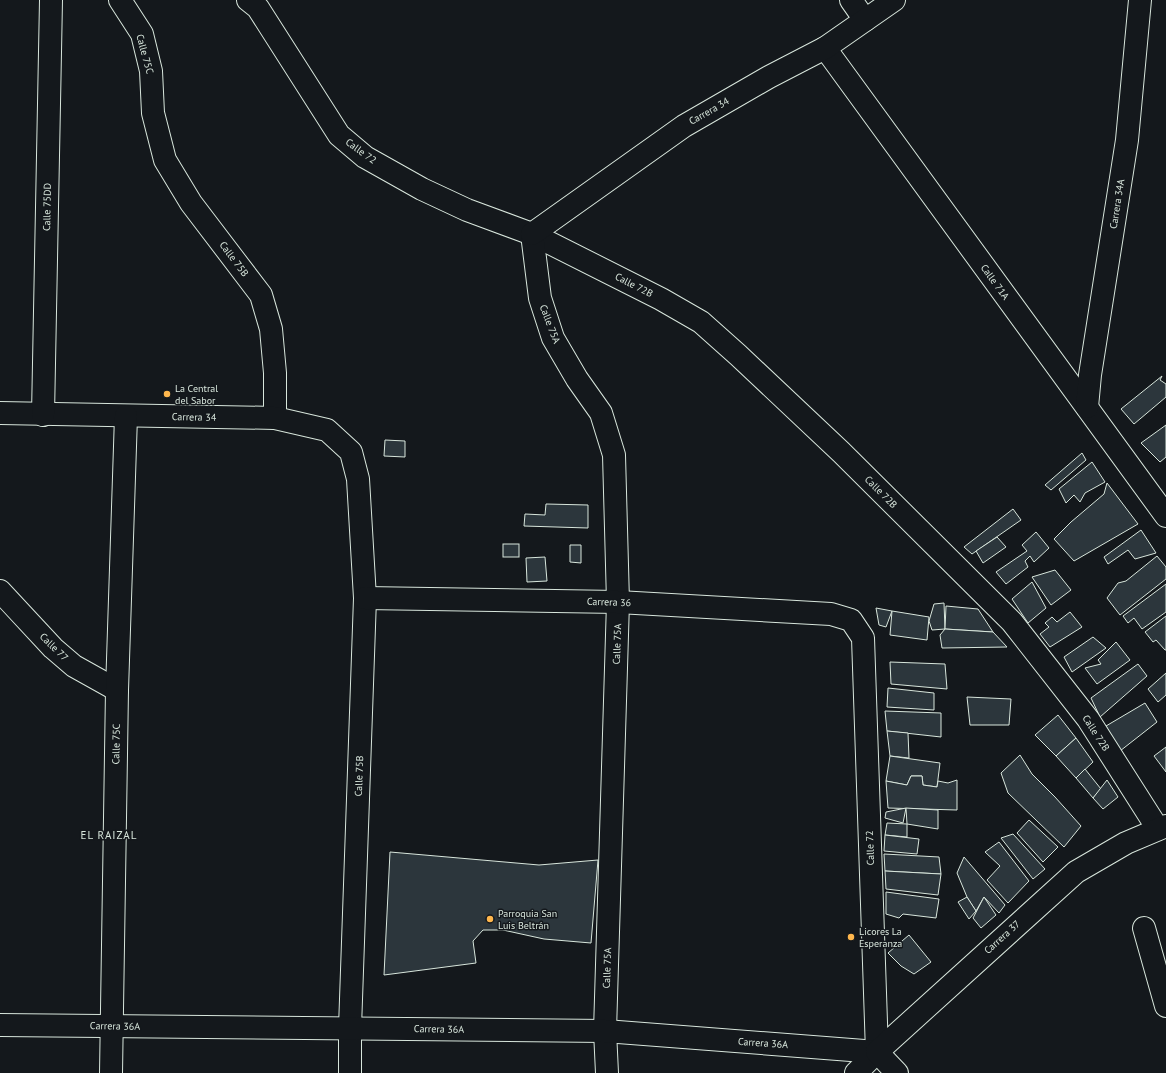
<svg xmlns="http://www.w3.org/2000/svg" width="1166" height="1073" font-family="'PT Sans',sans-serif">
<style>
.building{fill:#2c363c;stroke:#d8e6dc}
.lines{fill:none;stroke-linecap:round;stroke-linejoin:round}
.minor-casing{stroke:#d8e6dc;stroke-width:24}
.tertiary-casing{stroke:#d8e6dc;stroke-width:24}
.minor{stroke:#14181c;stroke-width:22}
.tertiary{stroke:#14181c;stroke-width:22}
.poi-dot{fill:#ffb74d;stroke:#14181c;stroke-width:1.5}
.labels{text-anchor:middle;dominant-baseline:central;stroke-width:3;stroke-linejoin:round;paint-order:stroke}
.street-label{font-size:10px;fill:#d8e6dc;stroke:#14181c}
.poi-label{font-size:10px;fill:#d8e6dc;stroke:#14181c;text-anchor:start}
.neighbourhood-label{font-size:11px;letter-spacing:1px;fill:#d8e6dc;stroke:#14181c}
</style>
<rect width="100%" height="100%" fill="#14181c"/>
<g class="building">
<polygon points="1162,376 1160,380 1166,384 1166,397 1134,424 1121,409"/>
<polygon points="1166,425 1166,457 1160,462 1141,443"/>
<polygon points="385,440 405,441 405,457 384,456"/>
<polygon points="1082,453 1086,460 1051,490 1045,485"/>
<polygon points="1092,462 1105,482 1085,493 1080,502 1074,495 1066,503 1059,489"/>
<polygon points="1107,483 1138,524 1074,561 1054,539 1071,522 1104,494"/>
<polygon points="546,504 588,505 588,528 524,526 525,514 545,515"/>
<polygon points="1013,509 1021,520 972,554 964,547"/>
<polygon points="1141,530 1156,553 1135,559 1128,550 1108,564 1104,557"/>
<polygon points="1036,532 1049,548 1034,562 1030,556 1025,561 1028,567 1006,584 996,572 1027,551 1022,545"/>
<polygon points="997,537 1006,547 983,563 976,551"/>
<rect x="503" y="544" width="16" height="13"/>
<polygon points="570,545 581,545 581,563 570,562"/>
<polygon points="1157,556 1166,567 1166,579 1120,615 1107,598 1118,583 1126,581"/>
<polygon points="545,557 547,581 527,582 526,558"/>
<polygon points="1055,570 1071,590 1051,605 1032,577"/>
<polygon points="1032,582 1046,608 1028,623 1012,599"/>
<polygon points="1166,584 1166,612 1142,629 1134,618 1128,623 1123,616"/>
<polygon points="944,603 945,629 932,630 929,621 934,604"/>
<polygon points="946,606 978,609 993,632 945,629"/>
<polygon points="876,608 892,611 886,627 879,625"/>
<polygon points="892,611 929,617 927,640 890,635"/>
<polygon points="1070,612 1082,627 1050,647 1040,634 1049,627 1045,623 1052,617 1057,622"/>
<polygon points="1166,616 1166,650 1165,650 1156,640 1153,642 1145,632"/>
<polygon points="945,629 993,632 1007,647 942,648 940,635"/>
<polygon points="1093,637 1106,648 1072,672 1064,657"/>
<polygon points="1116,642 1130,660 1097,684 1085,668 1101,664 1098,660"/>
<polygon points="890,662 945,664 947,689 891,684"/>
<polygon points="1138,664 1147,676 1100,717 1091,698"/>
<polygon points="1166,673 1166,695 1158,702 1148,689"/>
<polygon points="888,688 934,693 934,710 887,707"/>
<polygon points="967,697 1011,699 1009,725 970,725"/>
<polygon points="1145,703 1157,722 1120,751 1106,726"/>
<polygon points="885,711 941,713 941,737 887,731"/>
<polygon points="1058,715 1076,738 1056,756 1035,735"/>
<polygon points="887,731 908,733 909,758 890,756"/>
<polygon points="1076,738 1093,762 1076,778 1056,756"/>
<polygon points="1166,747 1166,772 1154,756"/>
<polygon points="1020,755 1032,774 1055,797 1081,826 1064,847 1008,793 1001,773"/>
<polygon points="890,756 940,763 937,787 923,785 922,776 911,776 907,785 886,781"/>
<polygon points="1085,769 1101,789 1093,798 1076,778"/>
<polygon points="911,776 922,776 923,785 937,787 938,781 948,783 957,780 957,810 888,808 886,781 907,785"/>
<polygon points="1107,780 1118,797 1103,809 1093,798"/>
<polygon points="906,808 903,823 885,818 886,812"/>
<polygon points="906,808 938,810 938,829 907,824"/>
<polygon points="1029,820 1058,847 1043,862 1017,833"/>
<polygon points="887,823 907,824 907,837 885,835"/>
<polygon points="1013,834 1045,869 1033,879 1001,838"/>
<polygon points="885,835 919,839 917,854 884,851"/>
<polygon points="999,842 1029,881 1008,903 987,880 1000,866 985,852"/>
<polygon points="390,852 539,865 598,860 591,943 544,939 503,930 483,930 473,941 476,963 384,975"/>
<polygon points="884,854 939,857 941,874 885,871"/>
<polygon points="964,857 1005,905 999,913 984,897 976,911 967,897 957,873"/>
<polygon points="885,871 941,874 938,895 886,889"/>
<polygon points="886,892 939,899 936,918 903,914 899,918 886,914"/>
<polygon points="967,897 976,911 969,919 958,902"/>
<polygon points="984,897 996,915 981,928 973,918"/>
<polygon points="909,935 931,962 914,974 901,966 888,953"/>
</g>
<g class="lines">
<g class="minor-casing">
<g id="minor">
<polyline points="120,0 142,34 151,71 153,113 165,160 191,203 261,295 271,329 275,373 275,418"/>
<polyline points="248,0 258,8 339,135 365,157 422,189 467,210 532,234 661,299 701,322 738,355 841,452 1012,622 1088,719 1158,829"/>
<polyline points="851,0 865,20"/>
<polyline points="825,48 1166,516"/>
<polyline points="532,234 540,298 553,338 577,379 601,413 614,455 618,602 605,1031 607,1073"/>
<polyline points="532,234 684,126 769,77 825,48 894,0"/>
<polyline points="1087,407 1090,375 1127,140 1140,0"/>
<polyline points="0,413 275,418 327,430 351,452 358,479 365,598 350,1028 350,1073"/>
<polyline points="43,415 51,0"/>
<polyline points="0,591 53,648 74,666 117,690"/>
<polyline points="365,598 618,602 831,614 851,620 863,638 877,1052"/>
<polyline points="1144,928 1166,1006"/>
<polyline points="0,1025 605,1031 877,1052"/>
<polyline points="111,1073 117,690 126,416"/>
<polyline points="856,1073 877,1052"/>
</g>
</g>
<g class="tertiary-casing">
<polyline id="tertiary" points="897,1073 877,1052 1076,872 1126,843 1166,826"/>
</g>
<use href="#minor" class="minor"/>
<use href="#tertiary" class="tertiary"/>
</g>
<g class="poi-dot">
<circle cx="167" cy="394" r="4"/>
<circle cx="490" cy="919" r="4"/>
<circle cx="851" cy="937" r="4"/>
</g>
<g class="labels">
<g class="street-label">
<text transform="translate(145 54) rotate(75)">Calle 75C</text>
<text transform="translate(709 111) rotate(-30)">Carrera 34</text>
<text transform="translate(361 151) rotate(36)">Calle 72</text>
<text transform="translate(1117 204) rotate(-81)">Carrera 34A</text>
<text transform="translate(47 207) rotate(-89)">Calle 75DD</text>
<text transform="translate(234 259) rotate(53)">Calle 75B</text>
<text transform="translate(995 282) rotate(54)">Calle 71A</text>
<text transform="translate(634 285) rotate(27)">Calle 72B</text>
<text transform="translate(550 324) rotate(69)">Calle 75A</text>
<text transform="translate(194 417) rotate(1)">Carrera 34</text>
<text transform="translate(881 492) rotate(45)">Calle 72B</text>
<text transform="translate(609 602) rotate(2)">Carrera 36</text>
<text transform="translate(617 644) rotate(-88)">Calle 75A</text>
<text transform="translate(54 647) rotate(44)">Calle 77</text>
<text transform="translate(1096 733) rotate(57)">Calle 72B</text>
<text transform="translate(116 744) rotate(-89)">Calle 75C</text>
<text transform="translate(359 776) rotate(-88)">Calle 75B</text>
<text transform="translate(870 848) rotate(-92)">Calle 72</text>
<text transform="translate(1002 937) rotate(-42)">Carrera 37</text>
<text transform="translate(607 968) rotate(-88)">Calle 75A</text>
<text transform="translate(115 1026) rotate(1)">Carrera 36A</text>
<text transform="translate(439 1029) rotate(1)">Carrera 36A</text>
<text transform="translate(763 1043) rotate(4)">Carrera 36A</text>
</g>
<g class="poi-label">
<text x="175" y="388">La Central<tspan x="175" dy="12">del Sabor</tspan></text>
<text x="498" y="913">Parroquia San<tspan x="498" dy="12">Luis Beltrán</tspan></text>
<text x="859" y="931">Licores La<tspan x="859" dy="12">Esperanza</tspan></text>
</g>
<g class="neighbourhood-label">
<text x="109" y="835">EL RAIZAL</text>
</g>
</g>
</svg>
